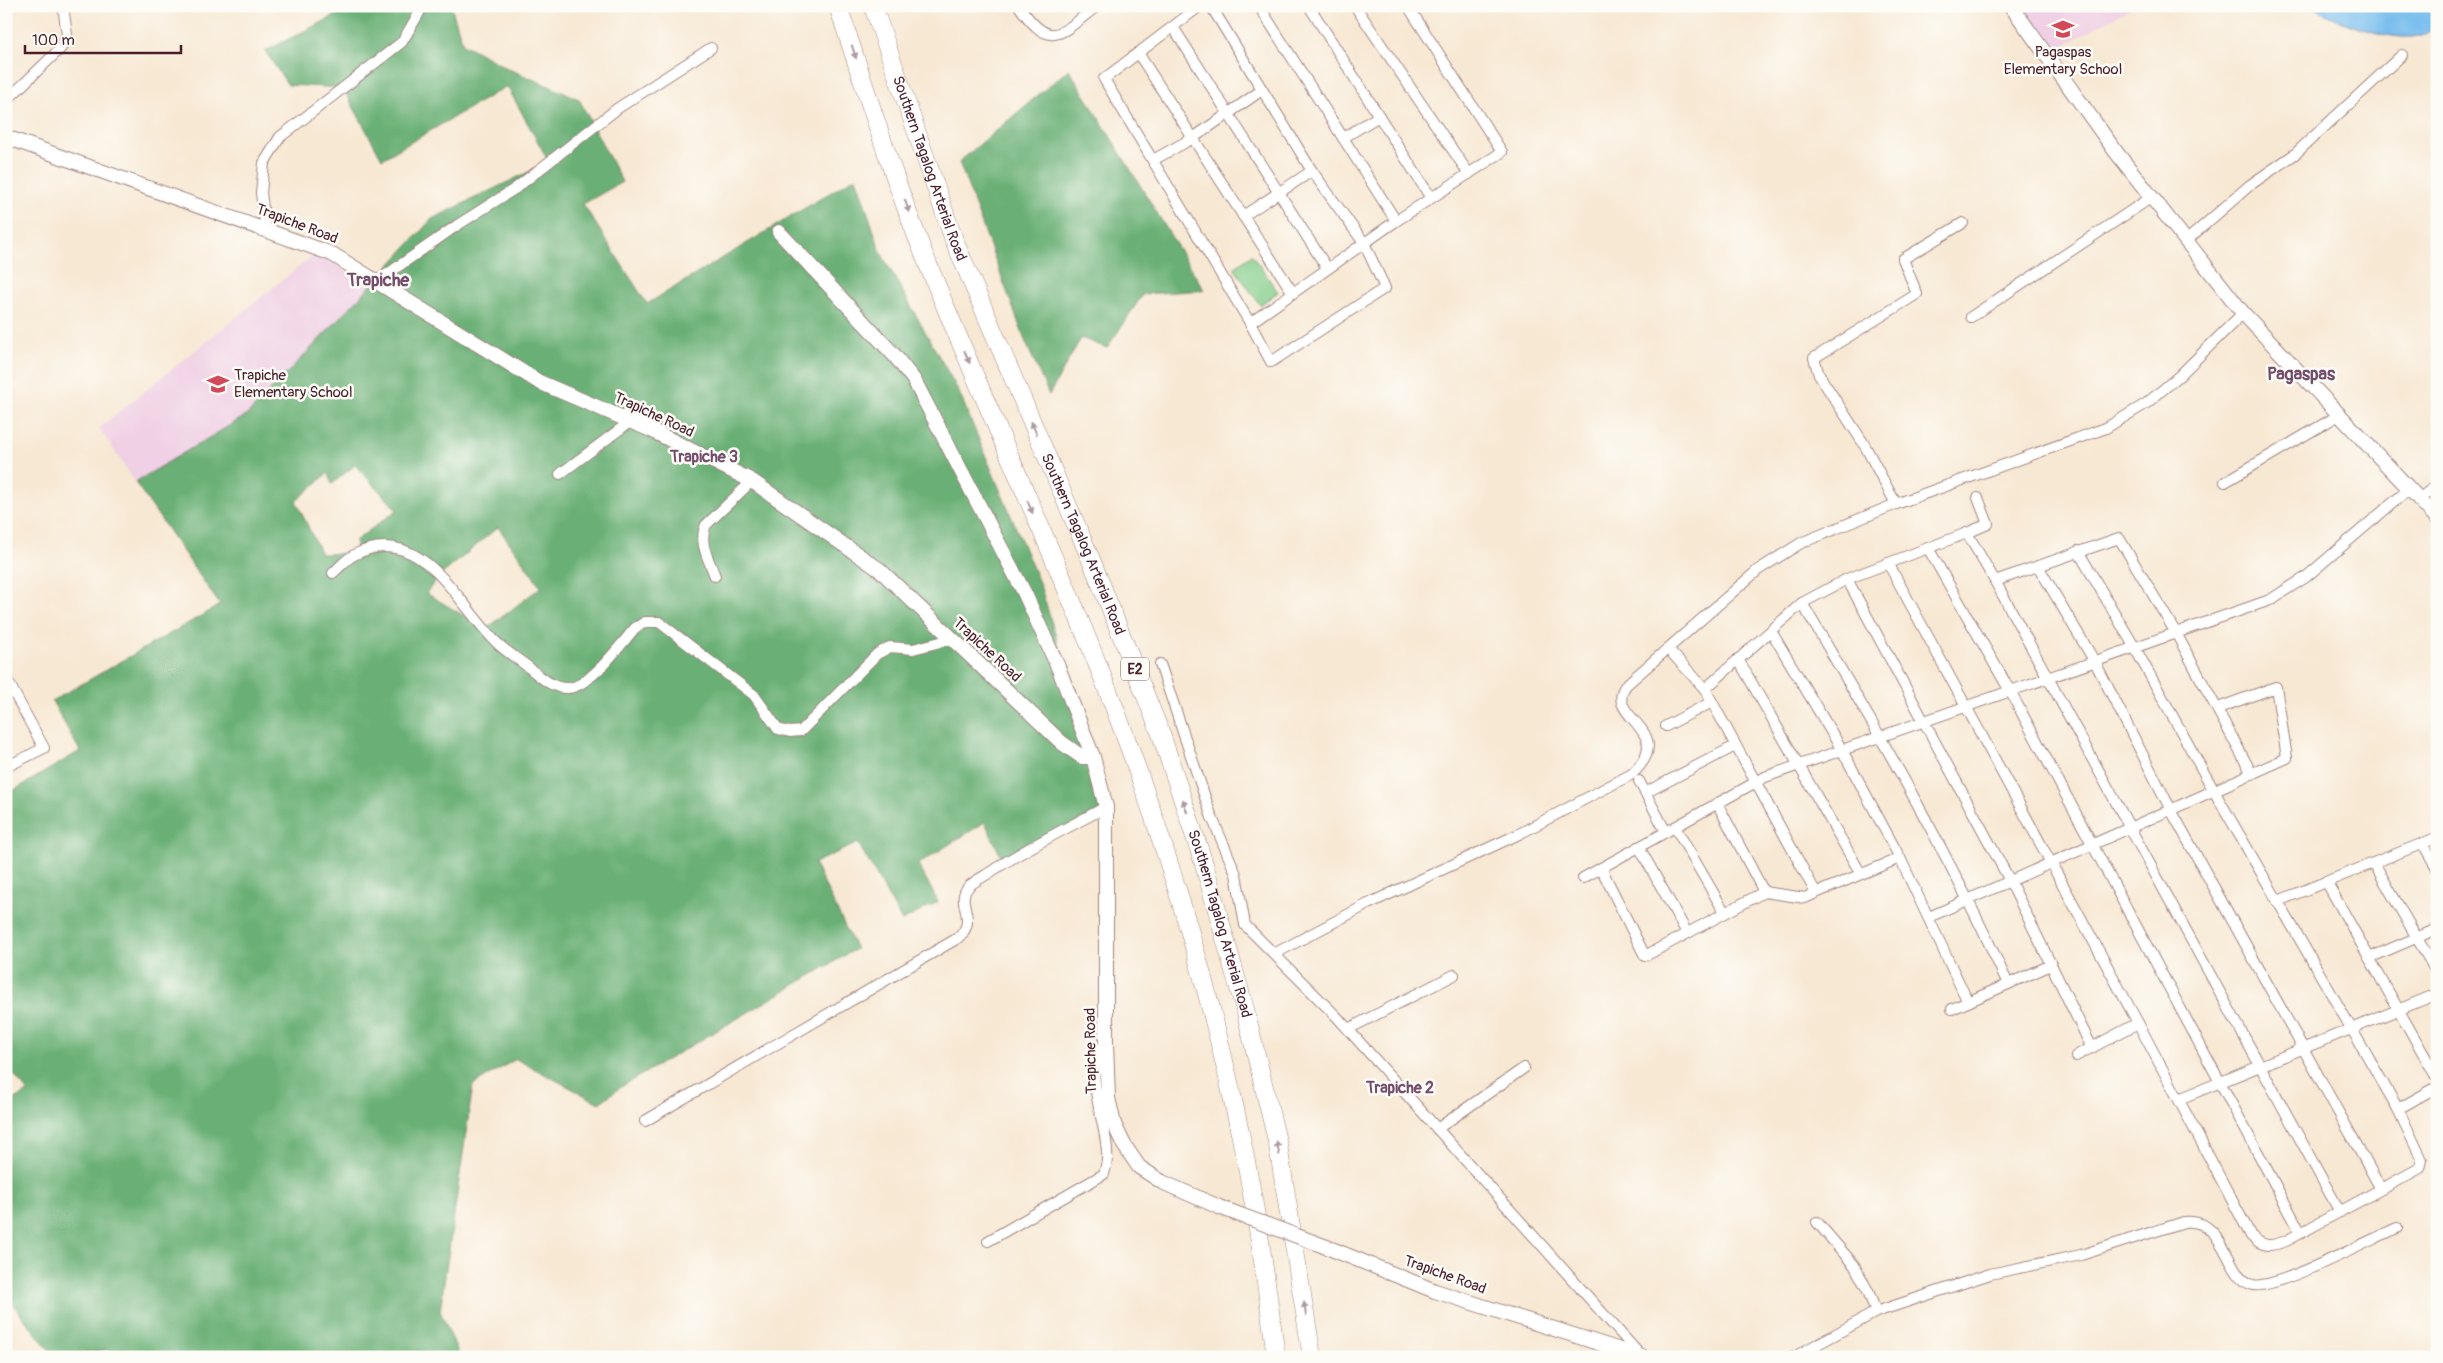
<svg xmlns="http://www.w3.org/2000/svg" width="2443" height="1363" font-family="Pangolin,sans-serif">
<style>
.built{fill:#f0d0e4}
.green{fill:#83cd8a;stroke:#66765a}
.forest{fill:#6ab076;stroke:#5a6850;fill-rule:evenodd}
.water{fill:#75bced;stroke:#606e8c}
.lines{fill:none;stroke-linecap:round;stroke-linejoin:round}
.street-casing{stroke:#a0847f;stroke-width:12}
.secondary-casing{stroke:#a0847f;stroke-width:16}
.highway-casing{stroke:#a0847f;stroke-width:19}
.street{stroke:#fff;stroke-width:10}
.secondary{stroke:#fff;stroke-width:14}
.highway{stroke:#fff;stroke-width:18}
.secondary-bridge-casing{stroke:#a0847f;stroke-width:16;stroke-linecap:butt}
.secondary-bridge{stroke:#fff;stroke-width:14}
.oneway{fill:#ae9aa0}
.labels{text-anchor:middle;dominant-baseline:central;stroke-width:5;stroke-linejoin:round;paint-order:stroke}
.shield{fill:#fdfcf7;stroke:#806168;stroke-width:1}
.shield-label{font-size:14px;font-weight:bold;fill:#4a1f2b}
.poi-label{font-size:15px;fill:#4a1f2b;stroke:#fdfcf7}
.street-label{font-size:15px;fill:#4a1f2b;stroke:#fdfcf7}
.neighbourhood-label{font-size:16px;font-weight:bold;fill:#734d6c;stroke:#fdfcf7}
.quarter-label{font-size:18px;font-weight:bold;fill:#734d6c;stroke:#fdfcf7}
</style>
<rect width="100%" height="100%" fill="#fdfcf7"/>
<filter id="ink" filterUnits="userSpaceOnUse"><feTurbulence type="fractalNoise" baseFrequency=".02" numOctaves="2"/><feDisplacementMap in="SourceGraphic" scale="10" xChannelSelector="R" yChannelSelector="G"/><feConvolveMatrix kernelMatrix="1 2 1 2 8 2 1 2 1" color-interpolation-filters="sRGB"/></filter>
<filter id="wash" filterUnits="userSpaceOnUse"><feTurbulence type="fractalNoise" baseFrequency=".0096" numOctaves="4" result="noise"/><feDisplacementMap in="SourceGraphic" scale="20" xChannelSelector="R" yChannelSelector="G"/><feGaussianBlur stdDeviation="1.12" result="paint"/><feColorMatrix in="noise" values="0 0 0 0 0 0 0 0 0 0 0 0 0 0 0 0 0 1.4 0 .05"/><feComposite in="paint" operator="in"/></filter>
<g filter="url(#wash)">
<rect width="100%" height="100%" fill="#f7e8d3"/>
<g class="built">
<polygon points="2018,6 2134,6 2050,53"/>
<polygon points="316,253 377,287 247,415 135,482 99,428"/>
</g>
<polygon class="green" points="1252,255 1278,292 1260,305 1234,268"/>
<g class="forest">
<path d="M354,6H451L463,44L509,69L579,99L622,182L583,204L647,304L856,177L881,253L958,390L1040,585L1093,757L1106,807L1004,863L985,822L918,864L938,902L902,921L858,843L814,863L856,949L624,1085L599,1103L516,1059L473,1085L440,1311L460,1357H111L108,1350L54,1356L6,1296V1104L28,1092L6,1065V795L80,751L52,701L220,605L135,482L247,415L378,278L432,219L549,162L507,86L382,159L343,88L288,85L265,51ZM355,465L397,510L355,541L358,553L321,554L296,501L328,473L332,484ZM498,527L541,587L486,629L426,593L440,576Z"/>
<polygon points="1069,69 1204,290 1143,294 1107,348 1081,338 1049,395 1026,343 959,162"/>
</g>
<path class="water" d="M2313,6H2380L2388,10L2402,6H2437V28C2429,31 2419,37 2411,37C2385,39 2334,22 2313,6Z"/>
</g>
<g filter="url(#ink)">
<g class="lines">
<g class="street-casing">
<g id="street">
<path d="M1019,6C1051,52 1060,34 1097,6"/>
<polyline points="1200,6 1104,79 1250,323 1271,362 1385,288 1364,243 1312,171 1243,216"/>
<polyline points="1211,6 1312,171"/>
<polyline points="1259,6 1396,221"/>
<polyline points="1309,6 1431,198"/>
<polyline points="1355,6 1469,174"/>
<polyline points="1173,27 1327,268"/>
<polyline points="1138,53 1293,293"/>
<polyline points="6,101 61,48 67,35 63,6"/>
<polyline points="1343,138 1379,116"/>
<polyline points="1153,160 1193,138 1262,90"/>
<polyline points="266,230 261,193 264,163 280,137 402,42 419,13"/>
<polyline points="2186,241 2250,185 2295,154 2402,55"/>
<polyline points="376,282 456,226 516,188 618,108 711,48"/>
<polyline points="1971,317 2152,197"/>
<polyline points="1250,323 1396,221 1502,152 1408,6"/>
<polyline points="560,474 631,421"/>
<polyline points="2225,482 2339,415"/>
<polyline points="2419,499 2437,485"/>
<polyline points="1896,504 1864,444 1819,375 1814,358 1917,294 1903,259 1963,223"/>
<polyline points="1967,533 1988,524 1978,498"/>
<polyline points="1928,548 2010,691 2301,1233"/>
<path d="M1888,563L2138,1023L2251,1236C2263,1247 2270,1247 2286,1241L2420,1168L2422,1160L2398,1109L2214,791L2135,648L2078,551"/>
<polyline points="2038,566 2095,662 2171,810 2381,1189"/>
<path d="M333,573C340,567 346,559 354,555C421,521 457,603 496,642C506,652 520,660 532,670C542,678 554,689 568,688C590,687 621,644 635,628L645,622H659L754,695L778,729L790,732L801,731L877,654L890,647L913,649L952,639"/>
<path d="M715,576C709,560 698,542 706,525L752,481"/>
<polyline points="1847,579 2010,881 2092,1048"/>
<polyline points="1995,581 2340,1212"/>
<path d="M1802,603C1876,728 1948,852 2008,984"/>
<polyline points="1771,631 1842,750 1900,858"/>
<polyline points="1668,649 1705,689"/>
<polyline points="1738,659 1861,874"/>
<polyline points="1160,664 1211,815 1236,874 1245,925 1337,1017 1641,1356"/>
<polyline points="6,678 44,748 6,767"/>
<polyline points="1666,726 1712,702"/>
<polyline points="1639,781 1666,832"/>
<polyline points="1645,793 1735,746"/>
<polyline points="1717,803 1764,892"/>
<polyline points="1675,827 1725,913 1764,892 1805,898 1816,893"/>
<polyline points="2423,844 2437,868"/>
<polyline points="1639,847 1687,933"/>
<polyline points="2374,863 2437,973"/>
<polyline points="1601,868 1645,956 1725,913"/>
<polyline points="1583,878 1765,777 2270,600 2306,577 2409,489"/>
<polyline points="2326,881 2437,1078"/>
<polyline points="2278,901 2436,838"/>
<polyline points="1929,917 2287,758 2276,687 2218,708"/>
<path d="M1274,954L1368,904L1519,834L1632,774C1680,729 1602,718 1626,685L1758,570L1801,543L1896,504L2106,428L2147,403L2179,376L2243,313"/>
<polyline points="2369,958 2437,929"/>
<polyline points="1968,1002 1900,858 1816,893 1705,689 1802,603 1847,579 1967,533 1995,581 2119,538 2176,633 2252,774"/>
<polyline points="1952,1009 2051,965"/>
<polyline points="1348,1029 1454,975"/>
<polyline points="2076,1056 2138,1023"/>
<polyline points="2179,1099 2437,994"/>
<polyline points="2398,1109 2437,1087"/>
<path d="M645,1121L958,938C980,918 953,903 969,886C976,880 987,875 995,869C1030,846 1069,827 1106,807"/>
<polyline points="1437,1129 1524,1068"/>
<polyline points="1817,1222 1854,1265 1868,1291 1876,1312"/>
<path d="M988,1241L1104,1174C1105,1169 1107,1164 1107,1159C1110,1127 1078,1069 1106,1043"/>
<path d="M1794,1357L1876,1312L1990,1274L2081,1255L2184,1222C2227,1217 2225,1278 2253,1285C2275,1290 2372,1239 2397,1228"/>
</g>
</g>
<g class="secondary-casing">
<g id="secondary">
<polyline points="2011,6 2116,152 2243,313 2437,518"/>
<polyline points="6,137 332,254 539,382 651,430 752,481 880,570 1062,743 1082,757 1093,757 1106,807 1106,1043 1108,1098 1114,1124 1124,1145 1139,1167 1162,1182 1219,1207"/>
<polyline points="779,232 895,356 914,380 1025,594 1058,667 1093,757"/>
<polyline points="1324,1246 1435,1291 1642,1357"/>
</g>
</g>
<g class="highway-casing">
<g id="highway">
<path d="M838,6C866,90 892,175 925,257C992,423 1070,584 1131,752C1178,882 1217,1017 1244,1152C1258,1219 1267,1288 1276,1357"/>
<path id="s1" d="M873,6L954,240L1092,562L1161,734L1204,864L1246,1013L1278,1145L1312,1357"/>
</g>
</g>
<use href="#street" class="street"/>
<use href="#secondary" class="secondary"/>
<use href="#highway" class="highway"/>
<g class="secondary-bridge-casing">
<polyline id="secondary-bridge" points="1219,1207 1324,1246"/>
</g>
<use href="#secondary-bridge" class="secondary-bridge"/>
</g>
<defs><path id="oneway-solid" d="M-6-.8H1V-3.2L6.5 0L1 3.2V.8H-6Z" transform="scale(1.25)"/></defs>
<g class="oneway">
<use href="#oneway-solid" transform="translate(854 52) rotate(72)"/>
<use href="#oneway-solid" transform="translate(907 206) rotate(70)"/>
<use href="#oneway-solid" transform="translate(967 357) rotate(67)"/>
<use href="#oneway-solid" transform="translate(1034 428) rotate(-113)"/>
<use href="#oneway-solid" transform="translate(1030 507) rotate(67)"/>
<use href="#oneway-solid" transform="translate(1185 806) rotate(-108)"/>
<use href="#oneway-solid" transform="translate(1278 1148) rotate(-101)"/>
<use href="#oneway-solid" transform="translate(1305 1309) rotate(-98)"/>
</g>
</g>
<defs>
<g id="school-bare" transform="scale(1.725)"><path d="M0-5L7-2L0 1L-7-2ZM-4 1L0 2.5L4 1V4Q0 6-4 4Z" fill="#d1495b" stroke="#fdfcf7" stroke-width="2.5" paint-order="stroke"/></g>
</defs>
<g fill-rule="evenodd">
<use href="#school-bare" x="2063" y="29"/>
<use href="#school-bare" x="218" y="384"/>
</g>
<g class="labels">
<rect class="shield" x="1121" y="657.5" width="28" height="23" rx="4"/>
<g class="shield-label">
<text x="1135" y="669">E2</text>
</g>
<g class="poi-label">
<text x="2063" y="52">Pagaspas<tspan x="2063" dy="17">Elementary School</tspan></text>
<text x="234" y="375" text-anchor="start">Trapiche<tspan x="234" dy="17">Elementary School</tspan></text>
</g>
<g class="street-label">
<text stroke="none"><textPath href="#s1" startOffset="172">Southern Tagalog Arterial Road</textPath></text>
<text transform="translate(297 224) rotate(21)">Trapiche Road</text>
<text transform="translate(654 415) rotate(25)">Trapiche Road</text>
<text stroke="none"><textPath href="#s1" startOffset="578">Southern Tagalog Arterial Road</textPath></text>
<text transform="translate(987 650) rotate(43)">Trapiche Road</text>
<text stroke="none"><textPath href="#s1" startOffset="982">Southern Tagalog Arterial Road</textPath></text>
<text transform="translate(1091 1051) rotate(-91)">Trapiche Road</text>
<text transform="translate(1445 1275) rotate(20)">Trapiche Road</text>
</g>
<g class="neighbourhood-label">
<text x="704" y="457">Trapiche 3</text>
<text x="1400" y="1088">Trapiche 2</text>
</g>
<g class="quarter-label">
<text x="378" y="280">Trapiche</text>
<text x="2301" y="374">Pagaspas</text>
</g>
</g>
<rect width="2443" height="1363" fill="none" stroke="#fdfcf7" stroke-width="25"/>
<path d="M25 45v8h156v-8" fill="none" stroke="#4a1f2b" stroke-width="2.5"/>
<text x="32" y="45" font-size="15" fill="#4a1f2b" stroke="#fdfcf7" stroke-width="4" paint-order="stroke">100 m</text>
</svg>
